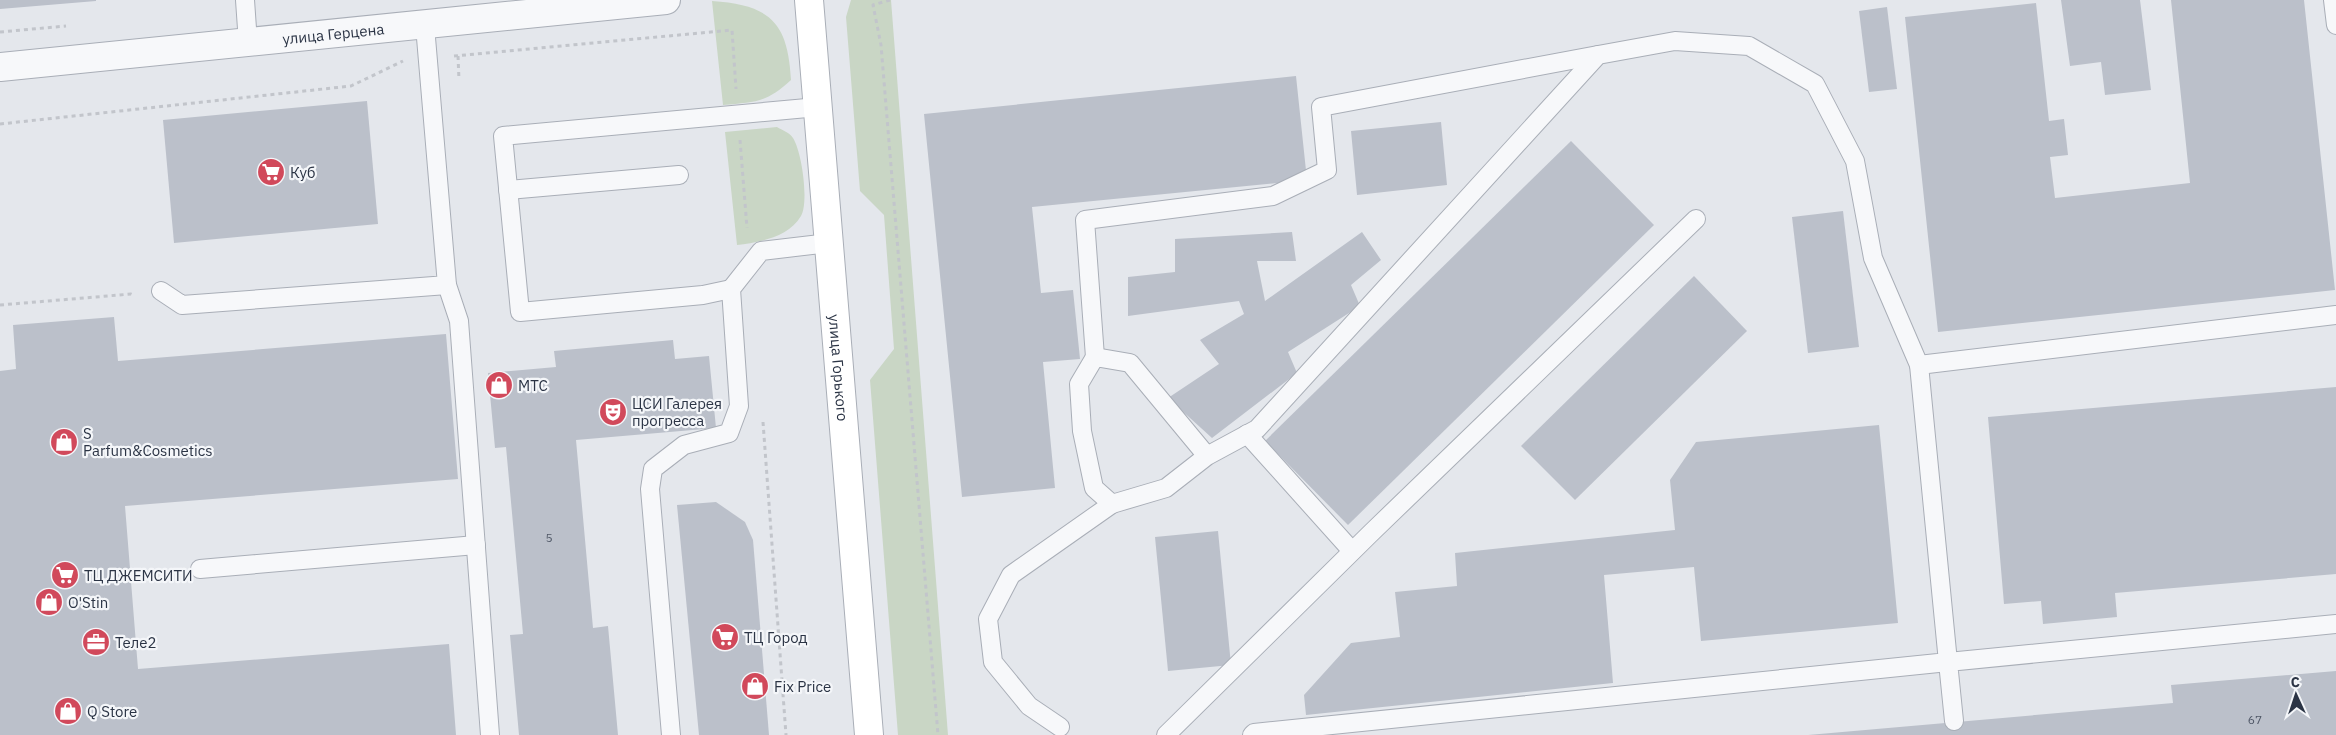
<svg xmlns="http://www.w3.org/2000/svg" width="2336" height="735" font-family="'IBM Plex Sans',sans-serif">
<style>
.green{fill:#c9d6c5}
.building{fill:#bbc0ca}
.lines{fill:none;stroke-linecap:round;stroke-linejoin:round}
.lane-casing{stroke:#a9aeb7;stroke-width:20}
.street-casing{stroke:#a9aeb7;stroke-width:30}
.secondary-casing{stroke:#a9aeb7;stroke-width:30}
.path{stroke:#c2c5cb;stroke-width:3;stroke-dasharray:4 4;stroke-linecap:butt}
.lane{stroke:#f7f8fa;stroke-width:18}
.street{stroke:#f7f8fa;stroke-width:28}
.secondary{stroke:#fff;stroke-width:28}
.labels{text-anchor:middle;dominant-baseline:central;stroke-width:4.5;stroke-linejoin:round;paint-order:stroke}
.number-label{font-size:12px;fill:#4f5766}
.street-label{font-size:15px;fill:#2b3445;stroke:#f4f6f9}
.poi-label{font-size:15px;fill:#2b3445;stroke:#f4f6f9;text-anchor:start}
</style>
<rect width="100%" height="100%" fill="#e4e7ec"/>
<g class="green">
<polygon points="851,0 891,0 948,735 898,735 870,380 894,349 884,215 860,191 846,17"/>
<path d="M712,1C770,5 788,22 791,80C766,103 755,102 723,105Z"/>
<path d="M777,127C782,130 790,133 793,138C802,152 809,202 801,216C788,238 759,242 737,245L725,132Z"/>
</g>
<g class="building">
<polygon points="0,0 96,0 96,1 0,9"/>
<polygon points="2061,0 2140,0 2151,90 2105,95 2101,62 2070,66"/>
<polygon points="2171,0 2304,0 2335,290 1938,332 1905,17 2036,3 2049,121 2064,119 2068,155 2050,157 2055,198 2190,183"/>
<polygon points="1887,7 1897,89 1869,92 1859,11"/>
<polygon points="1296,76 1307,180 1032,207 1041,293 1073,290 1080,359 1043,362 1055,488 962,497 924,114"/>
<polygon points="367,101 378,224 174,243 163,120"/>
<polygon points="1441,122 1447,185 1357,195 1351,131"/>
<polygon points="1571,141 1654,225 1348,525 1265,441"/>
<polygon points="1843,211 1859,347 1808,353 1792,217"/>
<polygon points="1292,232 1296,261 1257,261 1265,301 1362,232 1381,260 1351,285 1360,306 1288,352 1297,373 1212,438 1168,398 1219,364 1200,340 1244,314 1239,301 1128,316 1128,277 1175,272 1175,239"/>
<polygon points="1694,276 1747,331 1575,500 1521,446"/>
<polygon points="114,317 118,361 446,334 458,479 125,506 138,669 449,644 456,735 0,735 0,371 16,369 13,325"/>
<polygon points="673,340 675,359 709,356 716,428 576,440 593,628 608,626 618,735 519,735 510,635 523,634 506,447 495,448 488,373 556,367 554,351"/>
<polygon points="2336,387 2336,574 2115,593 2117,617 2043,624 2041,601 2004,604 1988,417"/>
<polygon points="1879,425 1898,623 1701,641 1694,567 1604,575 1613,683 1306,715 1304,695 1351,643 1400,637 1395,592 1457,586 1455,553 1675,530 1670,480 1696,442"/>
<polygon points="716,502 745,522 753,540 769,735 699,735 677,505"/>
<polygon points="1218,531 1231,665 1168,671 1155,537"/>
<polygon points="2336,671 2336,735 1808,735 2173,703 2171,685"/>
</g>
<g class="lines">
<g class="lane-casing">
<g id="lane">
<polyline points="245,0 248,43"/>
<polyline points="2333,0 2336,25"/>
<polyline points="508,190 679,175"/>
<polyline points="447,285 459,321 490,735"/>
<polyline points="731,289 703,295 520,312 503,136 818,107"/>
<polyline points="161,291 182,305 447,285 425,26"/>
<polyline points="1095,357 1085,220 1273,196 1327,170 1321,107 1598,55"/>
<polyline points="1247,434 1352,551"/>
<polyline points="1207,456 1166,488 1112,504 1094,488 1082,431 1079,384 1095,357 1130,363 1207,456 1257,429 1598,55 1675,41 1749,46 1815,84 1855,161 1873,258 1919,365"/>
<polyline points="200,569 476,545"/>
<polyline points="1954,721 1948,662 2336,624"/>
<polyline points="1060,727 1029,706 993,662 988,619 1011,575 1112,504"/>
<polyline points="671,735 650,489 653,469 684,445 729,433 739,406 731,289 761,251 829,243"/>
<polyline points="1166,735 1372,532 1696,219"/>
<polyline points="1252,735 1254,733 1948,662 1919,365 2336,315"/>
</g>
</g>
<g class="street-casing">
<g id="street">
<path id="s1" d="M0,67L666,0"/>
</g>
</g>
<g class="secondary-casing">
<g id="secondary">
<path id="s2" d="M809,0L869,735"/>
</g>
</g>
<g class="path">
<polyline points="890,0 873,5 881,45 938,735"/>
<polyline points="0,32 66,26"/>
<polyline points="454,56 732,30 736,89"/>
<polyline points="458,56 459,80"/>
<polyline points="0,124 351,86 403,61"/>
<polyline points="740,140 747,228"/>
<polyline points="0,305 131,294 135,296"/>
<polyline points="763,422 786,735"/>
</g>
<use href="#lane" class="lane"/>
<use href="#street" class="street"/>
<use href="#secondary" class="secondary"/>
</g>
<defs>
<g id="supermarket-disc" transform="scale(1.4375)"><circle r="9.5" fill="#d1495b" stroke="#f4f6f9"/><path d="M-6-5.5h2.5l.6 2H6L4.5 2H-2.5L-4.4-4H-6ZM-1.5 3.2a1.3 1.3 0 1 0 .1 0ZM3 3.2a1.3 1.3 0 1 0 .1 0Z" fill="#fff"/></g>
<g id="shop-disc" transform="scale(1.4375)"><circle r="9.5" fill="#d1495b" stroke="#f4f6f9"/><path d="M-5-2.5h2.3a2.7 3.5 0 0 1 5.4 0H5L5.5 6h-11ZM-1.5-2.5h3a1.5 2.3 0 0 0-3 0Z" fill="#fff"/></g>
<g id="theatre-disc" transform="scale(1.4375)"><circle r="9.5" fill="#d1495b" stroke="#f4f6f9"/><path d="M-5-5.5Q0-4 5-5.5V0Q5 5 0 6Q-5 5-5 0ZM-3.3-2.5H-1v1.5H-3.3ZM1-2.5H3.3v1.5H1ZM-2.8 1Q0 5.5 2.8 1Z" fill="#fff"/></g>
<g id="office-disc" transform="scale(1.4375)"><circle r="9.5" fill="#d1495b" stroke="#f4f6f9"/><path d="M-6-3h4V-5.5h4V-3h4V5H-6ZM-1-4.5V-3h2v-1.5ZM-6 0V1H6V0Z" fill="#fff"/></g>
</defs>
<g fill-rule="evenodd">
<use href="#supermarket-disc" x="271" y="172"/>
<use href="#shop-disc" x="499" y="385"/>
<use href="#theatre-disc" x="613" y="412"/>
<use href="#shop-disc" x="64" y="442"/>
<use href="#supermarket-disc" x="65" y="575"/>
<use href="#shop-disc" x="49" y="602"/>
<use href="#supermarket-disc" x="725" y="637"/>
<use href="#office-disc" x="96" y="642"/>
<use href="#shop-disc" x="755" y="686"/>
<use href="#shop-disc" x="68" y="711"/>
</g>
<g class="labels">
<g class="number-label">
<text x="549" y="537">5</text>
<text x="2255" y="719">67</text>
</g>
<g class="street-label">
<text stroke="none"><textPath href="#s1" startOffset="335">улица Герцена</textPath></text>
<text stroke="none"><textPath href="#s2" startOffset="369">улица Горького</textPath></text>
</g>
<g class="poi-label">
<text x="290" y="172">Куб</text>
<text x="518" y="385">МТС</text>
<text x="632" y="403">ЦСИ Галерея<tspan x="632" dy="17">прогресса</tspan></text>
<text x="83" y="433">S<tspan x="83" dy="17">Parfum&amp;Cosmetics</tspan></text>
<text x="84" y="575">ТЦ ДЖЕМСИТИ</text>
<text x="68" y="602">O'Stin</text>
<text x="744" y="637">ТЦ Город</text>
<text x="115" y="642">Теле2</text>
<text x="774" y="686">Fix Price</text>
<text x="87" y="711">Q Store</text>
</g>
</g>
<g transform="translate(2296 695) rotate(357)" stroke="#f4f6f9" stroke-width="4" paint-order="stroke">
<path d="M0-4L9 19L0 12L-9 19Z" fill="#2b3445"/>
<text y="-8" font-size="14" font-weight="bold" text-anchor="middle" fill="#2b3445">С</text>
</g>
</svg>
